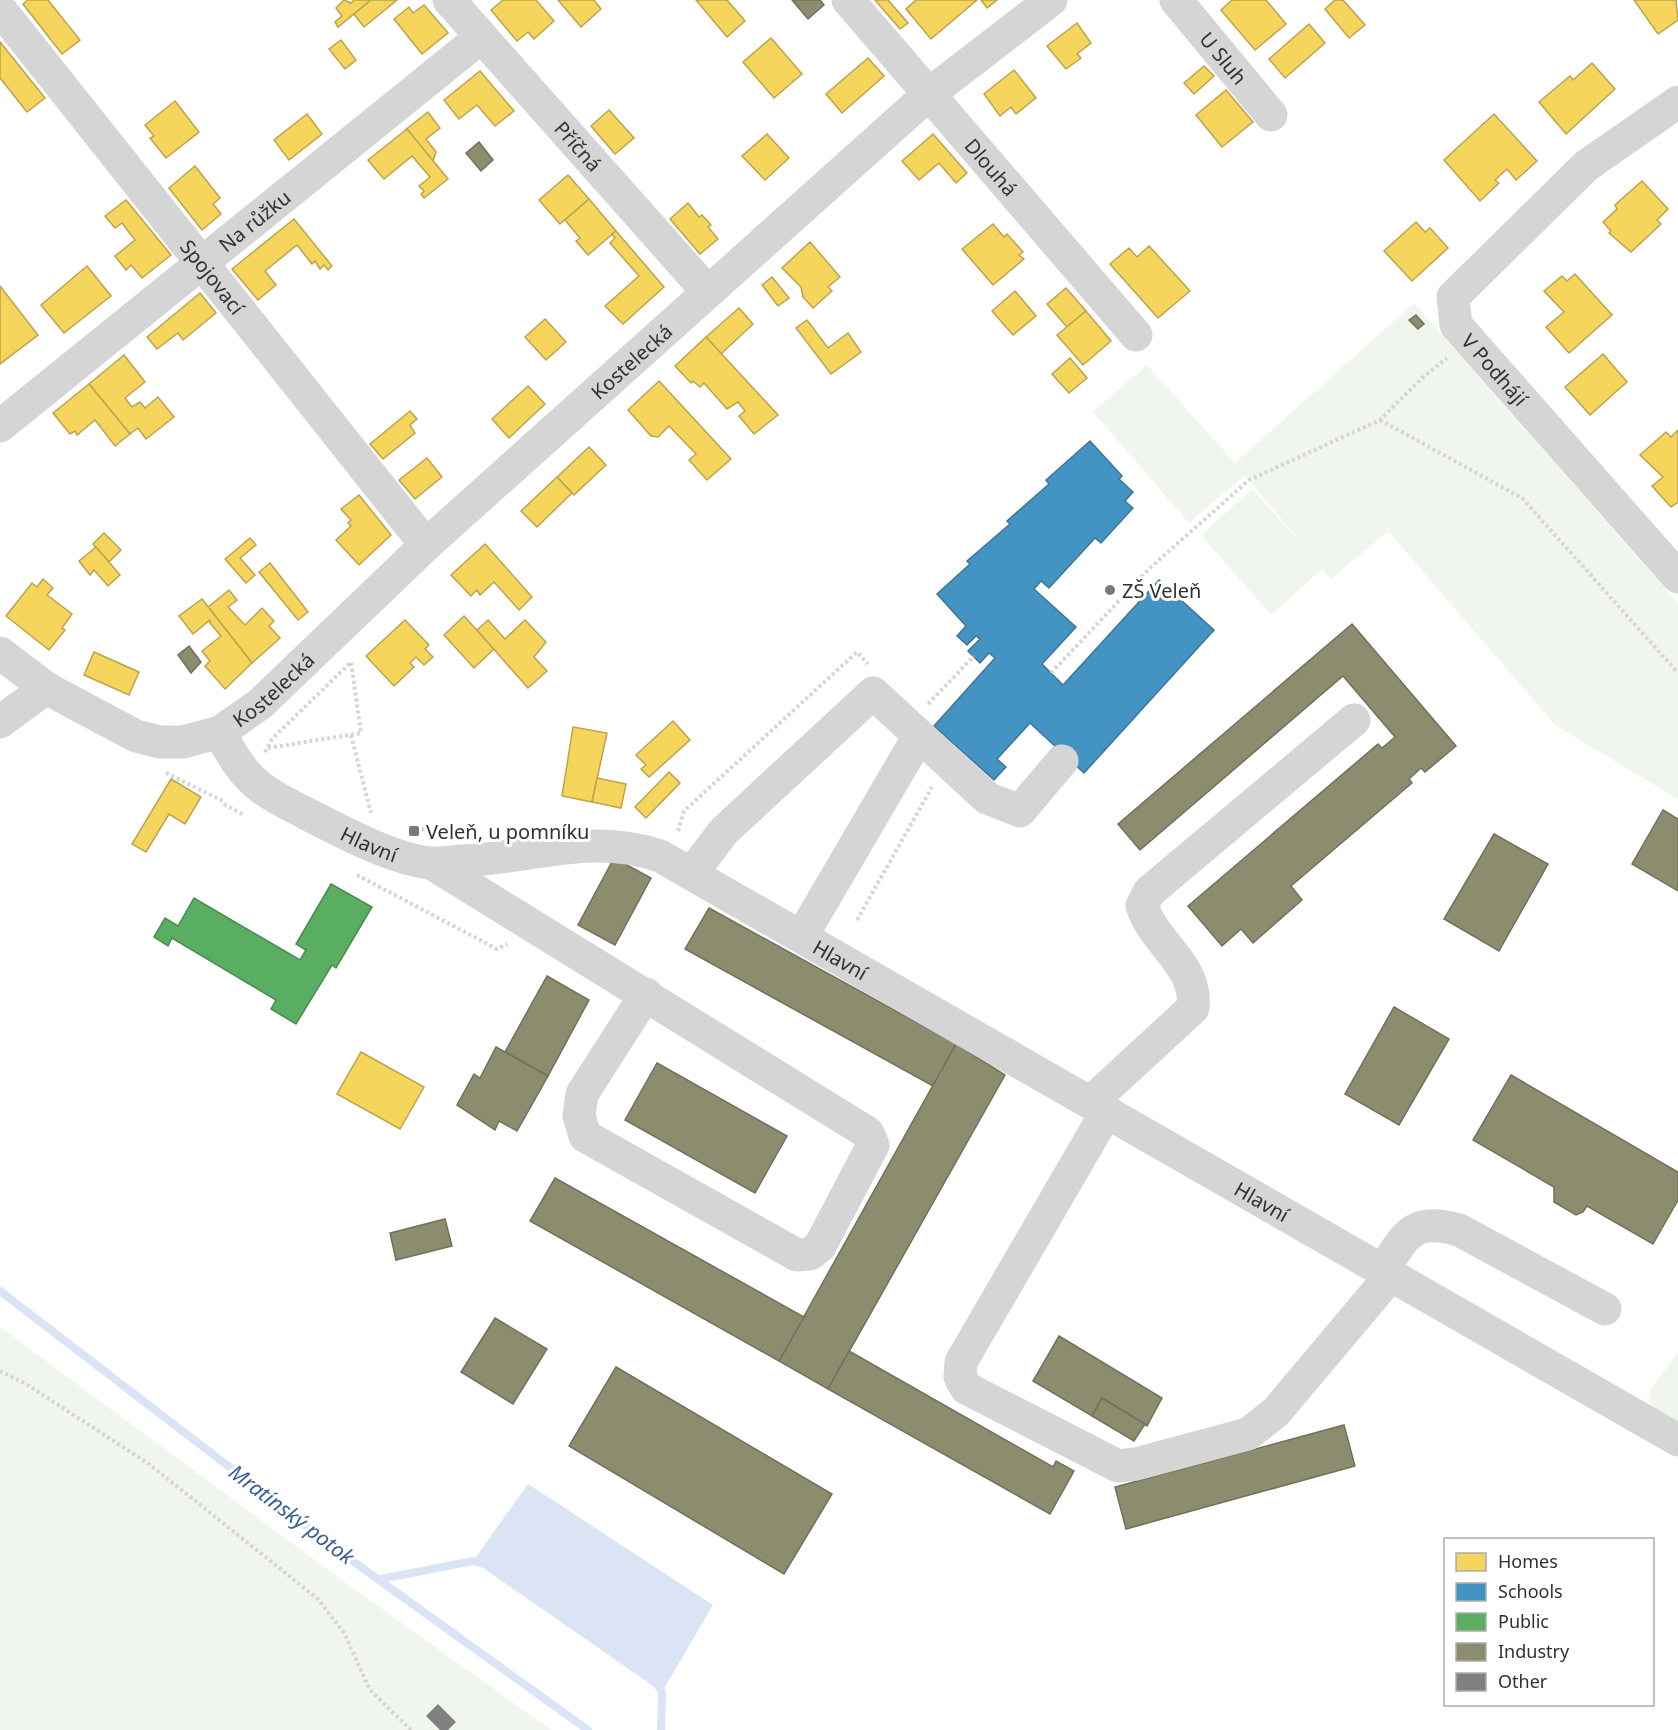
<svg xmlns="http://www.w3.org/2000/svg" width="1678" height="1730" font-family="'Noto Sans',sans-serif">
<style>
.green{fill:#f0f6ed}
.water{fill:#dae4f4}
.homes{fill:#f6d55c;stroke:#bba44f;stroke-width:1.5}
.schools{fill:#4393c3;stroke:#3e7697;stroke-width:1.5}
.public{fill:#5aae61;stroke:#4e8853;stroke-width:1.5}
.industry{fill:#8c8c6e;stroke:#71715c;stroke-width:1.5}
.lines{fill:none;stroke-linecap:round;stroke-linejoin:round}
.stream{stroke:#dae4f4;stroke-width:8}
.building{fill:#808080}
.path{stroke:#d5d5d5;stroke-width:4;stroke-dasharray:3 3;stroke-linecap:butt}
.minor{stroke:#d5d5d5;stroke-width:33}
.poi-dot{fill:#797979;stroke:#fff;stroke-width:2}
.labels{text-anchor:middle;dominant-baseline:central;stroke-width:6;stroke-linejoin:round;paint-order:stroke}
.street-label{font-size:20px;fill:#313131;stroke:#fff}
.poi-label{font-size:20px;fill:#313131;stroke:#fff;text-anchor:start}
.water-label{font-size:21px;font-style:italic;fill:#395d99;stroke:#fff}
</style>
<rect width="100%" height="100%" fill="#fff"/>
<g class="green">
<polygon points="1414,303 1678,603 1678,799 1555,725 1388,531 1331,579 1322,569 1271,615 1201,535 1252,489 1305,548 1245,475 1189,523 1093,412 1147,365 1235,463"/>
<polygon points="0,1327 346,1583 551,1730 0,1730"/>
<polygon points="1678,1352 1678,1422 1661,1416 1649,1400 1651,1389"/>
</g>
<polygon class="water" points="528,1484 713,1605 662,1692 473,1561"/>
<g class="homes">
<polygon points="28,0 48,0 80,40 62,54 23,4"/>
<polygon points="344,0 351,3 354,0 371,0 338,27 335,22 342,16 336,8"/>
<polygon points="371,0 397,0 364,27 354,14"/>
<polygon points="503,0 536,0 554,21 534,39 528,32 517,41 491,10"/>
<polygon points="558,0 594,0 601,9 581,27"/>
<polygon points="696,0 727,0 745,21 727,37"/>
<polygon points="875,0 888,0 908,23 900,29"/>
<polygon points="916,0 977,0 931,39 906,9"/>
<polygon points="981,0 997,0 987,8"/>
<polygon points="1232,0 1266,0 1286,24 1255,50 1221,10"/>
<polygon points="1335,0 1343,0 1365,25 1349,38 1325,9"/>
<polygon points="1634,0 1676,0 1678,20 1658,34"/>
<polygon points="424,5 448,33 422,54 394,19 409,7 413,13"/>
<polygon points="1077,23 1091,43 1077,54 1081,58 1066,69 1047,46"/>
<polygon points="1309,24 1325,43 1285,78 1269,59"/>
<polygon points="771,38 802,74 774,98 743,62"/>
<polygon points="341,40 356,60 345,69 329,49"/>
<polygon points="0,42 45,98 27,112 0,78"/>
<polygon points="868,58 884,76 842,113 826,94"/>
<polygon points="1592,63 1615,89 1566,134 1539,102 1570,76 1573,80"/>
<polygon points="1204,66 1214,76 1194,94 1184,83"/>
<polygon points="1014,70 1036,98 1016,114 1011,107 1000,116 984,94"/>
<polygon points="480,71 514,111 495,126 477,105 459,119 444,100"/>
<polygon points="1226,90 1253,122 1222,147 1196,115"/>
<polygon points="175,101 199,132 166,158 150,138 154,136 145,125"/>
<polygon points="609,110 634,138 615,154 591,126"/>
<polygon points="428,112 440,128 426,139 436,152 433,161 405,130"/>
<polygon points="307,114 322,134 289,160 274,140"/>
<polygon points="1494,114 1537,161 1516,180 1507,169 1495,180 1499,183 1480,201 1444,160"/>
<polygon points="407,129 448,179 424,198 421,194 424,191 419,186 430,177 412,156 384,179 368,160"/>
<polygon points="767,134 789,158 765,180 742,156"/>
<polygon points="933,134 967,173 956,183 939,163 919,180 902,161"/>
<polygon points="195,166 220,198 213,204 221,214 202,230 169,188"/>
<polygon points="568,175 589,199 560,224 539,200"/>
<polygon points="1642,181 1668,209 1657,220 1661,224 1631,252 1609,233 1611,231 1603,222 1617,209 1615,205"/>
<polygon points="589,199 616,231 588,255 576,241 580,238 565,220"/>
<polygon points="126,200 171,255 142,278 131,265 126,270 115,256 135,240 122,223 115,228 105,216"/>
<polygon points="688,203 699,217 702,215 711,225 708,227 718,239 700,254 670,219"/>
<polygon points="294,219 332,266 328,270 324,265 320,269 315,261 312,264 297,245 265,271 276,285 258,300 232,269"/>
<polygon points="1416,222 1425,232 1430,228 1448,248 1412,281 1384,251"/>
<polygon points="993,224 1004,237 1007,234 1023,252 1019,255 1024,259 993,285 962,249"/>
<polygon points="616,231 664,287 623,324 605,306 639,276 610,243 615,238 612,234"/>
<polygon points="810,242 840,277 828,287 832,291 813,308 803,297 801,287 782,268"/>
<polygon points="1149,246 1190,291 1158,318 1110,264 1129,248 1137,257"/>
<polygon points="87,266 111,296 64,333 41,305"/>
<polygon points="1575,274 1612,315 1569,353 1546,327 1564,312 1544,291 1562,276 1567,281"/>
<polygon points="772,277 789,298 778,306 762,285"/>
<polygon points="0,286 38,335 0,364"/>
<polygon points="1066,288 1086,311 1067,327 1047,304"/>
<polygon points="1015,291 1036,316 1013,335 992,311"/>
<polygon points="200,293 216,313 183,340 178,333 157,349 147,337"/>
<polygon points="739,308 753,324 721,354 706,337"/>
<polygon points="1086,311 1111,341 1083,365 1057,335"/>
<polygon points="545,319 566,342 546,360 525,337"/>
<polygon points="807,320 828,348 848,333 861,352 831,374 796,328"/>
<polygon points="706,337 778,415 754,434 739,416 745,411 738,402 727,409 704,383 700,387 693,381 691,383 675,366"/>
<polygon points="1603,354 1627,382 1590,415 1565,387"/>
<polygon points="124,355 145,382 125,398 132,407 140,402 145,408 158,397 174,417 146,439 138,428 130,434 89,384"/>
<polygon points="1070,358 1087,378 1069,393 1052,374"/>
<polygon points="659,381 731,459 707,480 689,460 696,454 669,426 658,437 651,436 628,410"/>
<polygon points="89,384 130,434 115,446 95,420 77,435 75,431 70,434 53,413"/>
<polygon points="528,386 545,404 509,438 492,419"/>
<polygon points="410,411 417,419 410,425 415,433 383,459 370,444"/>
<polygon points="1678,430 1678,502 1671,507 1652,486 1663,477 1640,455 1666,432 1671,437"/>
<polygon points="589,447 606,465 574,495 557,477"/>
<polygon points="427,458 442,477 415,499 399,480"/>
<polygon points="557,477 572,493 537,527 521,511"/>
<polygon points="359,495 391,535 359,565 336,540 351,526 348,523 351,520 341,509"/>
<polygon points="104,533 121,550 109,562 93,544"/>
<polygon points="250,538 256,545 240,558 255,575 246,583 225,559"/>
<polygon points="485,544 532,597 519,610 494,582 480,595 477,590 471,596 451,575"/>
<polygon points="96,547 120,575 108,586 94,570 90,575 79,561"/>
<polygon points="270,563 308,612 298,620 259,572"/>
<polygon points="43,579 53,588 47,595 72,614 62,628 65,630 49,650 6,616 32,583 37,587"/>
<polygon points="229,590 237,600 228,607 245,625 262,608 274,621 269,626 280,638 252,663 208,607"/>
<polygon points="202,599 252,663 225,689 205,666 210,661 202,651 221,636 210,623 210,620 193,634 179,616"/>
<polygon points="464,616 494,649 474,668 444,635"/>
<polygon points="405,620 429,645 425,649 433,657 424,665 416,657 410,663 414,667 394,686 366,656"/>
<polygon points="488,620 505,639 525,620 546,642 534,657 547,671 528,688 477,630"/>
<polygon points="94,652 139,672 129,695 84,675"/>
<polygon points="673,721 690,740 649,777 641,769 646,765 636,755"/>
<polygon points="573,727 607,733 592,802 562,796"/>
<polygon points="669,772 680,783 646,818 635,807"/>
<polygon points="597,778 626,784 621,808 592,802"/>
<polygon points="171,779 201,797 185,824 169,814 146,852 132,844"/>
<polygon points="361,1052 424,1087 400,1129 337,1094"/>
</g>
<polygon class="schools" points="1090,441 1122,476 1119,479 1133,492 1125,501 1133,508 1101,543 1095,538 1049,588 1041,581 1034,589 1076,627 1042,664 1063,685 1159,580 1214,630 1084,773 1030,723 997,759 1006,767 994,780 934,726 995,658 989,653 980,663 968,651 980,639 976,636 967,645 957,636 966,626 937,594 970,564 967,561 1010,524 1007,521 1049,484 1046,480"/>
<polygon class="public" points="331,884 372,907 336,968 332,965 296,1024 271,1009 276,1000 172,938 168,946 154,937 165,918 178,926 194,898 300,960 306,950 296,944"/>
<g class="industry">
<polygon points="792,0 820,0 824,5 808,19"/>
<polygon points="479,142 493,160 481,171 466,153"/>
<polygon points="1416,315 1424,324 1418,329 1409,320"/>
<polygon points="1352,624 1456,746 1425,772 1421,768 1409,779 1412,783 1291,886 1302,900 1253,943 1241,929 1222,946 1188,906 1378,744 1382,748 1395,737 1343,676 1140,850 1118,824"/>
<polygon points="189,646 201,662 191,673 178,655"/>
<polygon points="1663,810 1678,819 1678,891 1632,864"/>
<polygon points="1494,834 1548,864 1499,951 1444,919"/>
<polygon points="614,858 651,878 615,945 578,925"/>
<polygon points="709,908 956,1044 933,1086 685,949"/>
<polygon points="547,976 589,1000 548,1076 505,1052"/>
<polygon points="1394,1007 1449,1039 1399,1125 1345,1094"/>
<polygon points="956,1044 1005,1075 828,1389 779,1361"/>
<polygon points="496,1047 548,1076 517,1131 499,1121 495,1130 457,1105 474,1074 480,1078"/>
<polygon points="657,1063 787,1136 755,1193 625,1120"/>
<polygon points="1511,1075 1678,1172 1678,1200 1653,1244 1587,1206 1583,1212 1576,1215 1554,1202 1554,1187 1473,1140"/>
<polygon points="555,1178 804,1317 779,1361 530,1221"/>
<polygon points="445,1219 452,1246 396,1260 390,1233"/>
<polygon points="495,1318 547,1349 513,1404 461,1372"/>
<polygon points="1059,1336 1162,1398 1147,1426 1102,1398 1092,1416 1033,1381"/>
<polygon points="849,1351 1053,1467 1056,1461 1074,1471 1050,1514 828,1389"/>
<polygon points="616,1367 832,1494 784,1574 569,1446"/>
<polygon points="1102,1398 1145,1424 1134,1441 1092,1416"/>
<polygon points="1344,1425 1355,1466 1126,1529 1115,1487"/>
</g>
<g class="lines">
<g class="stream">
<polyline points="0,1291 340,1552 588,1730"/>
<polyline points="381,1579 473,1561 484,1564"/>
<polyline points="657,1684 662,1692 661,1730"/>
</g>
</g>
<polygon class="building" points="438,1704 456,1722 448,1730 440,1730 426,1716"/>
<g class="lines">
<g class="path">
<polyline points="1380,420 1522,498 1678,673"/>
<polyline points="1051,673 1151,567 1249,480 1380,420 1422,378 1447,358"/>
<polyline points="928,704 974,656"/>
<polyline points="351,735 371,813"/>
<polyline points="268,748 361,733 351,662"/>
<polyline points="265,752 272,739 351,662"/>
<polyline points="166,773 225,802"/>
<polyline points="224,804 244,815"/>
<polyline points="422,829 447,830"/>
<polyline points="678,831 684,811 857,652 868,664"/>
<polyline points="357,875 497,949 507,944"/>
<polyline points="857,920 932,787"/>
<polyline points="0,1371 26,1384 149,1464 318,1599 344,1633 370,1690 411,1730"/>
</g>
<g class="minor">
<path id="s1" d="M449,0L707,291"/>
<path id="s2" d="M848,0L1136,335"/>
<path id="s3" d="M1176,0L1271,115"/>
<path id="s4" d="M0,9L426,545"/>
<path id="s5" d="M1678,102L1586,166L1453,297L1456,325L1678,577"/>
<path id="s6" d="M0,426L480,38"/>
<path id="s7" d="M0,653L46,688L136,736L160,742H183L220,732L260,704L426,545L929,94L1051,0"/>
<polyline points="0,722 46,688"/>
<path id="s8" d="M220,732C246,786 265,792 315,818C348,835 394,859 430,863C440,864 452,862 462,861C532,858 591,832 660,856L1678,1440"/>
<polyline points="431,863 868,1133 873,1145 820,1246 810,1254 797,1255 585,1136 579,1116 582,1094 646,994"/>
<polyline points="692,873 724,831 873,693 987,798 1020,811 1062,761"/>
<polyline points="802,936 919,736"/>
<path d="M1091,1102L1193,1008C1198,965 1155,945 1142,906L1149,892L1354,720"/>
<polyline points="1107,1111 961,1362 960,1377 966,1388 1118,1466 1136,1464 1248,1434 1276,1412 1392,1274"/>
<path d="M1384,1269C1406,1234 1413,1217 1459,1230L1605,1309"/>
</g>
</g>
<g class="poi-dot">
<circle cx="1110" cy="590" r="6"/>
<rect x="408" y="825" width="12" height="12" rx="3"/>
</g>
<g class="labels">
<g class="street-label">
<text stroke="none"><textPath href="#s3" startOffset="75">U Sluh</textPath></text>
<text stroke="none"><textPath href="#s1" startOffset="195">Příčná</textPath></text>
<text stroke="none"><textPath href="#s2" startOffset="220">Dlouhá</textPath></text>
<text stroke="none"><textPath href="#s6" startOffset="327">Na růžku</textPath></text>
<text stroke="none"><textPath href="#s4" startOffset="342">Spojovací</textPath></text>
<text stroke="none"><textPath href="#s7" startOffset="800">Kostelecká</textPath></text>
<text stroke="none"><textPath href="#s5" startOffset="386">V Podhájí</textPath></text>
<text stroke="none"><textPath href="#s7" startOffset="314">Kostelecká</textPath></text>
<text stroke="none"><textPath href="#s8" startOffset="192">Hlavní</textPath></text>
<text stroke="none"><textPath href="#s8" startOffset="696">Hlavní</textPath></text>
<text stroke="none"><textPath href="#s8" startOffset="1182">Hlavní</textPath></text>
</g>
<g class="poi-label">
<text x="1122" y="590">ZŠ Veleň</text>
<text x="426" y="831">Veleň, u pomníku</text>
</g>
<g class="water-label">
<text transform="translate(292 1514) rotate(37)">Mratínský potok</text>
</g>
</g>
<rect x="1444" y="1538" width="210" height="168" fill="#ffffff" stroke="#adadad" stroke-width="1.5"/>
<rect x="1456" y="1553" width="30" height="18" fill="#f6d55c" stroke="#adadad" stroke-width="1.5"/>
<text x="1498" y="1568" font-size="18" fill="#313131">Homes</text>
<rect x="1456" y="1583" width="30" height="18" fill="#4393c3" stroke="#adadad" stroke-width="1.5"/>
<text x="1498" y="1598" font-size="18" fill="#313131">Schools</text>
<rect x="1456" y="1613" width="30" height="18" fill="#5aae61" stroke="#adadad" stroke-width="1.5"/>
<text x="1498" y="1628" font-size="18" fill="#313131">Public</text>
<rect x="1456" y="1643" width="30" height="18" fill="#8c8c6e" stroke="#adadad" stroke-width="1.5"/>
<text x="1498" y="1658" font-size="18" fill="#313131">Industry</text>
<rect x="1456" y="1673" width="30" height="18" fill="#808080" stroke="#adadad" stroke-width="1.5"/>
<text x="1498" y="1688" font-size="18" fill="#313131">Other</text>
</svg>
